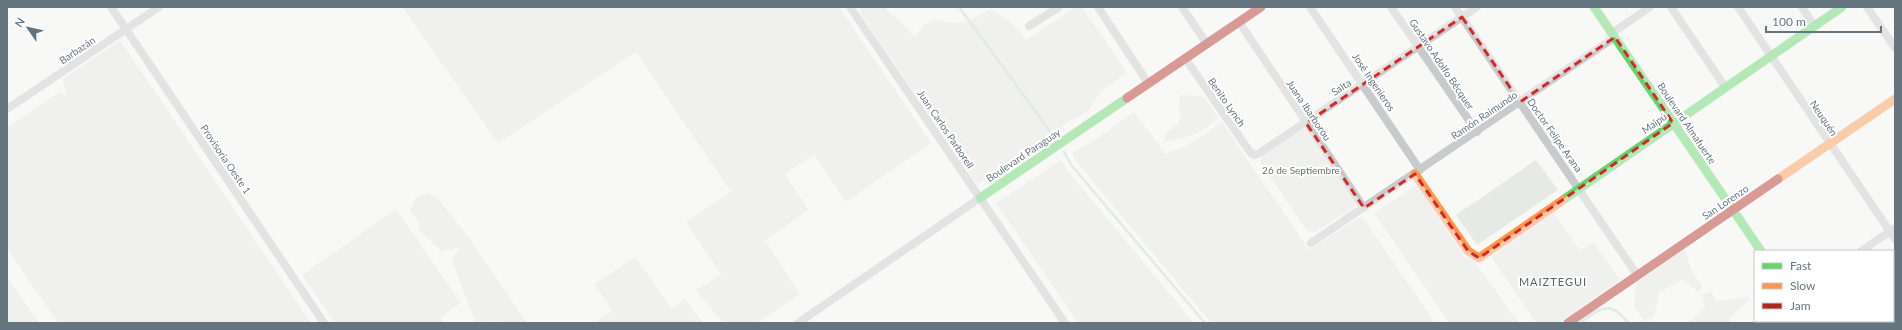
<svg xmlns="http://www.w3.org/2000/svg" width="1902" height="330" font-family="Lato,sans-serif">
<style>
.green{fill:#e7e9e5}
.lines{fill:none;stroke-linecap:round;stroke-linejoin:round}
.stream{stroke:#cbd4d6;stroke-width:2.5}
.street{stroke:#c9cacb;stroke-width:8}
.fast{stroke:#63d668;stroke-width:9}
.slow{stroke:#ff974d;stroke-width:9}
.jam{stroke:#b3261e;stroke-width:9}
.marked{fill:none;stroke:#d62828;stroke-width:3;stroke-dasharray:8 5;stroke-linejoin:round}
.labels{text-anchor:middle;dominant-baseline:central;stroke-width:4;stroke-linejoin:round;paint-order:stroke}
.street-label{font-size:10px;fill:#657580;stroke:#fff}
.park-label{font-size:10px;fill:#677864;stroke:#fff}
.neighbourhood-label{font-size:11px;letter-spacing:1px;fill:#57636b;stroke:#fff}
</style>
<rect width="100%" height="100%" fill="#f8f8f7"/>
<g class="green">
<polygon points="402,7 839,7 931,143 846,202 814,155 785,174 809,210 765,240 800,294 757,323 723,323 696,290 721,274 686,222 731,192 636,52 498,143"/>
<path d="M861,7H884L915,36L924,25L936,19C961,28 969,20 991,9L1014,25L1026,40L1076,7H1082L1127,73L1102,90L1088,112L1067,122L1060,129L1044,140L1022,150L1007,166L978,184L972,178L860,13Z"/>
<polygon points="120,40 311,323 58,323 7,248 7,128 58,93 67,96 63,79"/>
<path d="M1180,95L1203,96L1218,117C1202,135 1185,138 1164,142L1165,133L1178,124L1181,114L1179,111Z"/>
<polygon points="1134,112 1166,154 1192,143 1222,122 1309,250 1362,216 1435,323 1211,323 1078,164 1072,153 1093,141"/>
<polygon points="1306,128 1356,203 1354,207 1314,233 1306,230 1260,162 1263,155 1301,129"/>
<polygon points="1061,160 1068,171 1194,323 1078,323 996,203"/>
<polygon points="1536,160 1558,190 1477,245 1456,215"/>
<polygon points="1417,185 1465,257 1475,262 1519,323 1449,323 1374,213"/>
<path d="M427,193L437,197L469,238L527,323C509,323 492,320 475,322L452,261L459,248L441,251L421,232L417,219L410,211L414,199Z"/>
<polygon points="396,209 461,303 441,317 444,323 335,323 302,275"/>
<polygon points="1553,212 1580,250 1593,242 1620,280 1558,323 1536,323 1491,257"/>
<polygon points="1685,249 1691,270 1703,287 1698,292 1683,279 1659,293 1655,315 1646,322 1634,307 1637,282"/>
<polygon points="635,257 672,309 685,299 703,323 595,323 612,310 594,284"/>
<polygon points="7,277 39,323 7,323"/>
<polygon points="1711,291 1717,301 1748,297 1750,299 1730,318 1730,323 1687,323 1705,308 1702,295"/>
</g>
<g class="lines">
<g class="stream">
<polyline points="959,7 1049,130 1053,138"/>
<polyline points="1064,152 1072,166 1205,323"/>
<path d="M1580,323C1601,308 1610,299 1628,323"/>
</g>
<g class="street">
<polyline points="111,7 324,323"/>
<polyline points="850,7 1065,323"/>
<polyline points="1098,7 1148,83"/>
<polyline points="1182,7 1207,44"/>
<polyline points="1310,7 1420,170"/>
<polyline points="1391,7 1477,132"/>
<polyline points="1455,7 1637,275"/>
<polyline points="1671,7 1725,87"/>
<polyline points="1738,7 1895,239"/>
<polyline points="1802,7 1814,26"/>
<polyline points="1867,7 1895,48"/>
<polyline points="1239,22 1364,208"/>
<polyline points="1029,26 1059,7"/>
<polyline points="1612,33 1650,7"/>
<polyline points="1185,58 1250,152 1254,155 1258,154 1477,7"/>
<polyline points="7,109 159,7"/>
<polyline points="1311,243 1615,37"/>
<polyline points="1861,251 1895,228"/>
<polyline points="798,323 980,198"/>
</g>
<g class="fast">
<polyline points="1594,7 1761,251"/>
<polyline points="980,198 1127,98"/>
<polyline points="1563,200 1842,7"/>
<polyline points="1810,321 1811,323"/>
</g>
<g class="slow">
<polyline points="1415,174 1468,251 1479,258 1563,200"/>
<polyline points="1778,179 1895,99"/>
</g>
<g class="jam">
<polyline points="1127,98 1261,7"/>
<polyline points="1568,323 1778,179"/>
</g>
</g>
<path d="M0 0H1902V330H0ZM1462,17L1520,102L1615,37L1673,123L1479,258L1468,251L1415,174L1364,208L1306,123Z" fill="#f8f8f7" fill-opacity=".55" fill-rule="evenodd"/>
<path class="marked" d="M1462,17L1520,102L1615,37L1673,123L1479,258L1468,251L1415,174L1364,208L1306,123Z"/>
<g class="labels">
<g class="street-label">
<text transform="translate(77 50) rotate(-34)">Barbazán</text>
<text transform="translate(1442 64) rotate(56)">Gustavo Adolfo Bécquer</text>
<text transform="translate(1374 82) rotate(56)">José Ingenieros</text>
<text transform="translate(1341 87) rotate(-34)">Salta</text>
<text transform="translate(1227 102) rotate(55)">Benito Lynch</text>
<text transform="translate(1309 110) rotate(56)">Juana Ibarborou</text>
<text transform="translate(1484 115) rotate(-34)">Ramón Raimundo</text>
<text transform="translate(1824 118) rotate(56)">Neuquén</text>
<text transform="translate(1654 123) rotate(-35)">Maipú</text>
<text transform="translate(1687 123) rotate(56)">Boulevard Almafuerte</text>
<text transform="translate(946 129) rotate(56)">Juan Carlos Parborell</text>
<text transform="translate(1555 135) rotate(55)">Doctor Felipe Arana</text>
<text transform="translate(1023 155) rotate(-34)">Boulevard Paraguay</text>
<text transform="translate(226 159) rotate(56)">Provisoria Oeste 1</text>
<text transform="translate(1725 202) rotate(-34)">San Lorenzo</text>
</g>
<g class="park-label">
<text x="1301" y="170">26 de Septiembre</text>
</g>
<g class="neighbourhood-label">
<text x="1553" y="281">MAIZTEGUI</text>
</g>
</g>
<rect width="1902" height="330" fill="none" stroke="#657580" stroke-width="16"/>
<rect x="1754" y="250" width="140" height="72" fill="#ffffff" stroke="#c1c8cc"/>
<rect x="1762" y="263" width="20" height="6" fill="#63d668" stroke="#c1c8cc"/>
<text x="1790" y="270" font-size="12" fill="#657580">Fast</text>
<rect x="1762" y="283" width="20" height="6" fill="#ff974d" stroke="#c1c8cc"/>
<text x="1790" y="290" font-size="12" fill="#657580">Slow</text>
<rect x="1762" y="303" width="20" height="6" fill="#b3261e" stroke="#c1c8cc"/>
<text x="1790" y="310" font-size="12" fill="#657580">Jam</text>
<g transform="translate(28 28) rotate(304)" stroke="#ffffff" stroke-width="3" paint-order="stroke">
<path d="M0-3L7 15L0 10L-7 15Z" fill="#657580"/>
<text y="-6" font-size="11" font-weight="bold" text-anchor="middle" fill="#657580">N</text>
</g>
<path d="M1766 26v6h115v-6" fill="none" stroke="#657580" stroke-width="2"/>
<text x="1772" y="26" font-size="12" fill="#657580" stroke="#ffffff" stroke-width="3" paint-order="stroke">100 m</text>
</svg>
